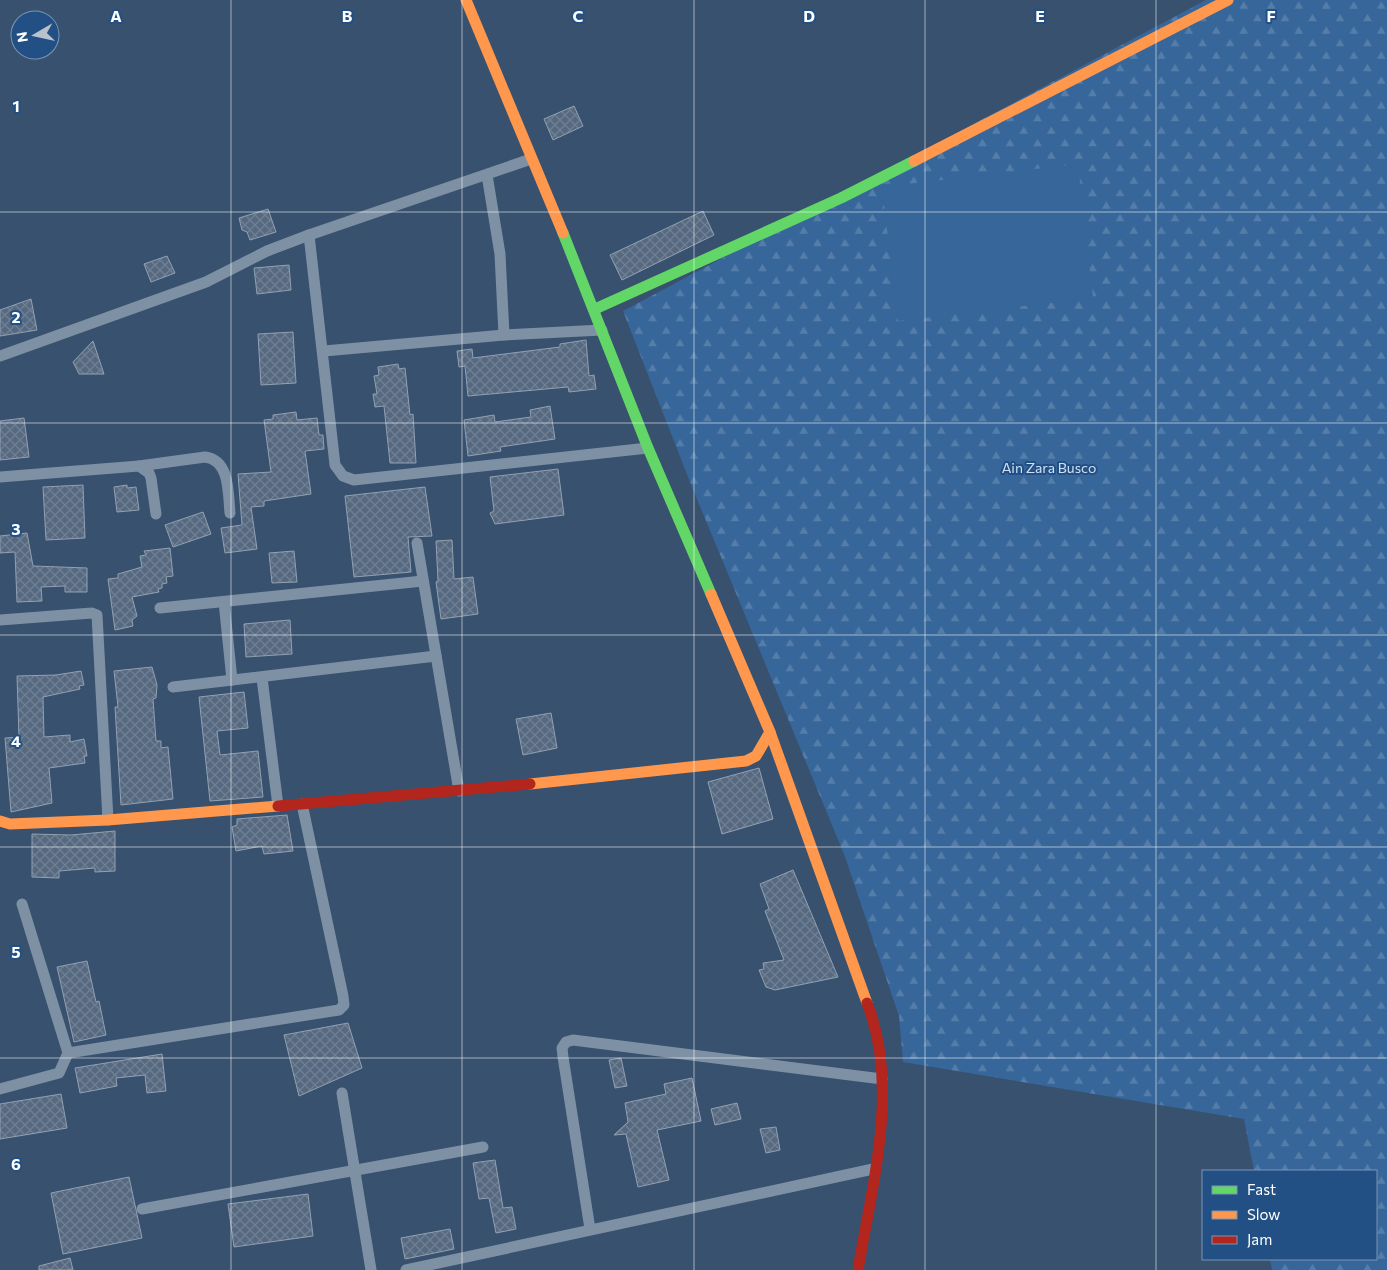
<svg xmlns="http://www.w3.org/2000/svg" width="1387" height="1270" font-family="Commissioner,sans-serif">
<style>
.forest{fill:url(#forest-firs)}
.pitch{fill:#36669a}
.building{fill:url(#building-cross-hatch);stroke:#92a1b2}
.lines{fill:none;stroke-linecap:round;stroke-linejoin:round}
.street{stroke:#7e90a4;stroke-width:11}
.fast{stroke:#63d668;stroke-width:11}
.slow{stroke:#ff974d;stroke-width:11}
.jam{stroke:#b3261e;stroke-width:11}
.grid{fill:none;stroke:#fff;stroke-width:1;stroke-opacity:0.55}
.labels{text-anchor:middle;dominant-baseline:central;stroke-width:4;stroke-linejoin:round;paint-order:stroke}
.park-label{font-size:14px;fill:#cee1f6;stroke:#224f84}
.grid-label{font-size:16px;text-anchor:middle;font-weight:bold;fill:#fff;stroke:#224f84;stroke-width:4;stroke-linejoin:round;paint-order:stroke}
</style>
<defs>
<pattern id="forest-firs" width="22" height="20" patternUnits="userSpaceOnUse" patternTransform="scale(1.25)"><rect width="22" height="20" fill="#36669a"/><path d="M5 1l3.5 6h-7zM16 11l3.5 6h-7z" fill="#547da9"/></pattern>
<pattern id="building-cross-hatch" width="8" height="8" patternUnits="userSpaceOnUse" patternTransform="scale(1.25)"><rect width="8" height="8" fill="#566980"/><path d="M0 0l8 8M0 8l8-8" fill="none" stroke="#6f8093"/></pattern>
</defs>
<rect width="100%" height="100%" fill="#38516e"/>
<polygon class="forest" points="1206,0 1387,0 1387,1270 1272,1270 1270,1259 1376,1259 1376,1171 1254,1171 1244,1119 903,1062 899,1016 844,854 692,487 623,311"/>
<polygon class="pitch" points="1078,164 1093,298 898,321 882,187"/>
<g class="building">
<polygon points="574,106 583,126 553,140 544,119"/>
<polygon points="268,209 276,232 250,240 247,232 242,230 239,218"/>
<polygon points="703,211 714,235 622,280 610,255"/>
<polygon points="167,256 175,273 151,282 144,264"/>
<polygon points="289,265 291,290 257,294 254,268"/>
<polygon points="31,299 37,330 0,336 0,310"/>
<polygon points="293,332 296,383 261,385 258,334"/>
<polygon points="586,340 589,376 594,375 596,389 569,392 568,387 468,396 465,366 459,367 457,351 472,349 473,358 560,347 560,344"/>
<polygon points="93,341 104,374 79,374 73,362"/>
<polygon points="398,364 399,369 405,368 410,415 413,414 416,463 390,463 384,406 375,407 373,394 377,394 374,376 379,375 378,367"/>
<polygon points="550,406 555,439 500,447 501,451 468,456 464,420 494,415 495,422 531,417 530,410"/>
<polygon points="296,412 297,420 317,418 319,435 323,435 324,449 305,451 311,494 264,501 264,506 251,507 257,549 225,553 221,528 242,525 238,474 271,472 264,420 273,419 273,415"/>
<polygon points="24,418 29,457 0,460 0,421"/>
<polygon points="558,469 564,515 495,524 490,513 494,511 490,477"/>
<polygon points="83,485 85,538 46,540 43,487"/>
<polygon points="127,485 127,488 136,487 139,510 117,512 114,487"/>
<polygon points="425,487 432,536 408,537 411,572 354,577 345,496"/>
<polygon points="203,512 211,534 173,547 165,525"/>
<polygon points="27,533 33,566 87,568 87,592 65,592 65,586 41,587 42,601 17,602 15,552 0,553 0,536"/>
<polygon points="452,540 454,579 473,577 478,614 441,619 436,582 438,581 436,541"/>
<polygon points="170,548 173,576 166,577 167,583 162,584 162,588 158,589 159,592 132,597 137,616 132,620 133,626 115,630 108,579 118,578 118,574 142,567 140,556 146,555 144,551"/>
<polygon points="294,551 297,582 272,583 269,553"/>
<polygon points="290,620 292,654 246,657 244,624"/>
<polygon points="152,667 157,685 156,698 153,699 156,741 161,741 161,748 168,747 173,799 121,805 115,707 118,707 114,671"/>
<polygon points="81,671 84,685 79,686 80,689 43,697 44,737 70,735 70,742 84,739 87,756 84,756 85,763 49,768 52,803 11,812 5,738 19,737 17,676 56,675"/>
<polygon points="244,692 248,728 217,731 220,755 258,751 263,797 210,801 199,697"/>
<polygon points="551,713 557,748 523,755 516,719"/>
<polygon points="759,768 773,819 722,834 708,782"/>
<polygon points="287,815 293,851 264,854 262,846 236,851 232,827 237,825 237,819"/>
<polygon points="115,831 115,871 95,872 95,868 59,871 59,878 32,877 32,834 71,835"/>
<polygon points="793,870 838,977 775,990 766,987 759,970 764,969 763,963 784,960 765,911 769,909 760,884"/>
<polygon points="87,961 96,1002 99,1001 106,1035 74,1042 57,967"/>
<polygon points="348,1023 362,1068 299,1096 284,1035"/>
<polygon points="162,1054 166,1091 147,1093 145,1075 116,1078 117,1086 80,1093 75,1068"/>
<polygon points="621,1058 627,1086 615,1088 609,1060"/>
<polygon points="692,1078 701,1121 657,1130 669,1180 638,1187 626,1134 614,1135 628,1122 625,1103 666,1094 664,1084"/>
<polygon points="61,1094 67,1128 0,1139 0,1104"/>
<polygon points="737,1103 741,1119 715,1125 711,1109"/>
<polygon points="776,1127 780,1150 766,1153 760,1129"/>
<polygon points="495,1160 503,1208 512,1207 516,1229 496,1233 489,1198 479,1199 473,1163"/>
<polygon points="129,1177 142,1238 63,1254 51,1193"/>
<polygon points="308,1194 313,1236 234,1247 228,1204"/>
<polygon points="450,1229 454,1249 405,1259 401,1238"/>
<polygon points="70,1258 73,1270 39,1270 39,1266"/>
</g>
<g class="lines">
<g class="street">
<polyline points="487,175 500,254 504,335"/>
<polyline points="309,235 335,465 343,476 354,480 648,448"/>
<polyline points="324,351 504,335 602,330"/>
<polyline points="0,356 206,282 267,251 309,235 531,159"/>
<path d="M139,466L205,457C230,460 228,493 230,513"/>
<polyline points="0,477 139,466 149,473 151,478 156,514"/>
<polyline points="417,543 459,791"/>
<polyline points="224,602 232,680"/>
<polyline points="160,608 423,581"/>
<polyline points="0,620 92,613 97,615 108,820"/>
<polyline points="262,678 278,806"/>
<polyline points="173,687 436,656"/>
<polyline points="68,1053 339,1010 344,1005 343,996 302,804"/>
<polyline points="0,1089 59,1073 68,1053 22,904"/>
<polyline points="342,1093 371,1270"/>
<polyline points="142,1209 483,1147"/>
<polyline points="590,1229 563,1057 562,1048 566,1042 573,1040 882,1079"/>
<polyline points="406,1270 873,1169"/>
</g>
<g class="fast">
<polyline points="563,233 648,448 711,594"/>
<polyline points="595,309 841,198 914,161"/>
</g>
<g class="slow">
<polyline points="466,0 563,233"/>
<polyline points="914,161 1228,0"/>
<polyline points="711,594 770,732 867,1003"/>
<polyline points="530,784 746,761 756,756 770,732"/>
<polyline points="0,821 10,824 108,820 278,806"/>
</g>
<g class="jam">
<polyline points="278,806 530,784"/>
<path d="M858,1270C872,1184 900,1087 867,1003"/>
</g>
</g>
<path class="grid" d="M231,0V1270M462,0V1270M694,0V1270M925,0V1270M1156,0V1270M0,212H1387M0,423H1387M0,635H1387M0,847H1387M0,1058H1387"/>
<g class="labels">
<g class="park-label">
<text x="1049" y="467">Ain Zara Busco</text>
</g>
</g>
<g class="grid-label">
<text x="116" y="22">A</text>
<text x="347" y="22">B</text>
<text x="578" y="22">C</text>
<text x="809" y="22">D</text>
<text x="1040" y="22">E</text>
<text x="1271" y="22">F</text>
<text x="16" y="112">1</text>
<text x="16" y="323">2</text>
<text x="16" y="535">3</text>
<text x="16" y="747">4</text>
<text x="16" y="958">5</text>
<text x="16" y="1170">6</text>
</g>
<rect x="1202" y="1170" width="175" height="90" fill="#224f84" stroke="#7a95b5"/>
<rect x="1212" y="1186" width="25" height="8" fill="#63d668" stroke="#7a95b5"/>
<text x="1247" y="1195" font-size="15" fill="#ffffff">Fast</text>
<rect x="1212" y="1211" width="25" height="8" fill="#ff974d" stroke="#7a95b5"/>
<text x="1247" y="1220" font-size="15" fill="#ffffff">Slow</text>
<rect x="1212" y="1236" width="25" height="8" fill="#b3261e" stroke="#7a95b5"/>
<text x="1247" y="1245" font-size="15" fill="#ffffff">Jam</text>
<g transform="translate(35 35) rotate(261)"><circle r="24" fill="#224f84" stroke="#7a95b5"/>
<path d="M0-4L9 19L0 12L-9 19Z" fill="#b9c2cc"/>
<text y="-8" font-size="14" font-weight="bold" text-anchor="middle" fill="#ffffff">N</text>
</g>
</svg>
